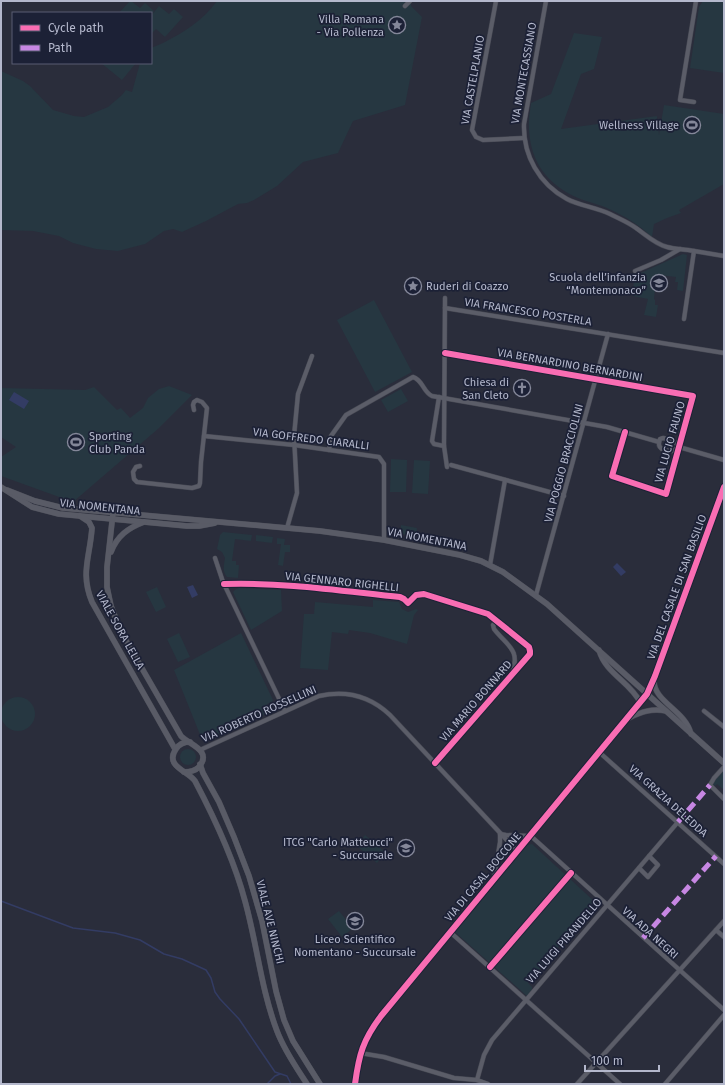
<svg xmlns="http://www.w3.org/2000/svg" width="725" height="1085" font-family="'Fira Sans',sans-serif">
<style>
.green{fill:#263741}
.water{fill:#333c64}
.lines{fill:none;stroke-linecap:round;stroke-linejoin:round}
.stream{stroke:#333c64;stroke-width:1.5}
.minor-casing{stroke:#474954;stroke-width:5}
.tertiary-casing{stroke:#474954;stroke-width:6}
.secondary-casing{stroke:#474954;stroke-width:6}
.minor{stroke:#5b5d68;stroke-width:4}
.tertiary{stroke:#5b5d68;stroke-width:5}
.secondary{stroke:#595b66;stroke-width:5.5}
.quiet{stroke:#c787e3;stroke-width:5;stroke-dasharray:10 5;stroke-linecap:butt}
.cycleway-casing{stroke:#1c2136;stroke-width:8}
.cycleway{stroke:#f96db3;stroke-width:6}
.labels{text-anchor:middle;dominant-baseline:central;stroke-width:3.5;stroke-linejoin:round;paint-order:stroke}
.poi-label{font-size:11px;fill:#b4b8cc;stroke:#1c2136;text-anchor:end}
.street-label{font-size:11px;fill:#b4b8cc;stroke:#1c2136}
</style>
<rect width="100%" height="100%" fill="#2a2d3b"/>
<g class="green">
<polygon points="130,1 131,1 140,8 145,3 154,11 151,15 151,13 119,13"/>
<path d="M217,1H411V6L422,17L405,105L353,121L338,153L303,162L277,186L254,200L247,203L238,204L206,221L182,232L173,229L164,231L145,244L118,251L96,249L73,243L59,236L33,231L1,230V71L23,81L30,86L53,110L74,116L84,117L108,107L122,95L126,90L132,92L140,63H151V48C156,46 161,44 165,42C186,31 203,20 217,1Z"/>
<polygon points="703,1 724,1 724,73 690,68 699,7"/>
<polygon points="159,6 169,14 174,9 183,17 165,37 156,29 151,34 151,16"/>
<path d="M574,33L602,37L594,69L581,74L561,129L657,116L659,135L664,105L724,114V184L679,210L681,213L667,218L654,224L652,237C639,225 625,216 609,209C599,204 588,202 578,198C548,185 531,163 529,130C528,121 530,112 531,103L551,94Z"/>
<polygon points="101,63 136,63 122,80"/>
<polygon points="683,254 687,255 683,291 677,290 678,282 675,282 676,277 659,275 659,279 656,279 654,299 655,300 655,305 658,305 656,317 644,315 648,299 633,296 634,276"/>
<polygon points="374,300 412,372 375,392 337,320"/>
<polygon points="169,386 192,395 159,428 73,502 1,476 1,457 16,447 1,437 1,388 85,390 94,387 117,410 121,408 130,418 143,408 148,398 159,389"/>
<polygon points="401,389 408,401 388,412 381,400"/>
<polygon points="391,459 407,460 406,492 390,492"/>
<polygon points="414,460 430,461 428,494 412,493"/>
<polygon points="401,525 417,528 416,536 400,534"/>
<path d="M223,532L252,535L251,541L235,539L232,561H236V565H239L238,578L227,577C222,571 224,565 225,558L222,552L217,549L220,535Z"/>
<polygon points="256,535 273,537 272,543 256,541"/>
<polygon points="277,538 285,539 284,545 290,545 290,552 285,552 283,566 278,565 281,544 277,544"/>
<polygon points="157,587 166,607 156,612 146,592"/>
<polygon points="239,588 281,590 282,611 251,630 233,592 236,589"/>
<polygon points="373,600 399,602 402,609 408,612 416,609 418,610 414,615 407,644 370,633 349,630 348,634 332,632 328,670 300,668 304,614 314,614 315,602 373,607"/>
<polygon points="179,633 190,657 178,662 167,639"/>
<polygon points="241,633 273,700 272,702 267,704 270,712 208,739 204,740 201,737 174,670"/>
<circle cx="18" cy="714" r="17"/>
<circle cx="188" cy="757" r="8"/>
<polygon points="723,771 724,771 724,790 717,784 715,786 712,784"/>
<polygon points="365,835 385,852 377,863 357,846"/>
<polygon points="532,844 596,903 598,908 594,911 590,909 528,983 532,987 532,990 527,996 455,932 527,845"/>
<polygon points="339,911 353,928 342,937 328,919"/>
</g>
<g class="water">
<polygon points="14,392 29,401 24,409 9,400"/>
<polygon points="617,563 626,572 621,576 613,567"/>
<polygon points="193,585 198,595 192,598 187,587"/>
</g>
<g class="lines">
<g class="stream">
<polyline points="1,901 73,928 115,933 140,940 164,954 182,959 206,970 211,978 215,992 220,999 239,1019 275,1072 287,1076 291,1084"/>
<polyline points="267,1084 275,1076 280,1074"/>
</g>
<g class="minor-casing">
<g id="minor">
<polyline points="496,1 472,130 476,137 483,140 524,138"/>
<path d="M546,1L524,124C523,155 539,184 567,199C580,206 596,207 610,214C618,218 628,222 636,228C646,235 655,244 667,247C674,249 681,249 688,250C700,252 712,254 724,256"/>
<polyline points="405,6 410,1"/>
<polyline points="694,102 680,100 696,1"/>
<polyline points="635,271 661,260 680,249"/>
<polyline points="445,298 444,446 447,467"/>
<polyline points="445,308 724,353"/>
<polyline points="684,319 694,251"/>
<polyline points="445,353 693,396 666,494 612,476 625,432"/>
<polyline points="439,397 432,441 434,444 444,446"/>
<polyline points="204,436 294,445 379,457 384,464 384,540"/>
<path d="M663,438L674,441L679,447L672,451C664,451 656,449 660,439Z"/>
<polyline points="679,447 724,460"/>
<path d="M329,450L331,436L346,415L413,377C423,380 423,392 432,396L607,427L659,442"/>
<polyline points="451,465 564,496"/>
<polyline points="140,466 136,467 133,472 134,479 137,482 192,488 199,486 200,483 201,462 207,408 202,402 197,400 194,402 193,405 194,410"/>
<polyline points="287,528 297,493 294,436 298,394 312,356"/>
<polyline points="215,558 223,582 285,711"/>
<polyline points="490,565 505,480"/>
<path d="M224,584C283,582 342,591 400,597L404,599L408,603L416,595L424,594L488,614L529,647L530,651V654L435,763"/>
<polyline points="536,595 608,334"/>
<path d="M497,620L493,625L494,629C507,646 521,649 512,674"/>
<polyline points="704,711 724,727"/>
<path d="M200,750L319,696C346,690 370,696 390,715L517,851"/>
<polyline points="599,752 724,864"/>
<polyline points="724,767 714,778 710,785 724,799"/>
<polyline points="500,834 506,835 530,836 532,837 724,1010"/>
<polyline points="639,868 648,877 658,865 649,856"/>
<polyline points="494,879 500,842 500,834"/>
<polyline points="716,930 724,937"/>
<polyline points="450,932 620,1084"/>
<polyline points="360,1053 384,1057 454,1078 477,1080 488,1084"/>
<polyline points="477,1080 484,1055 492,1040 678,822"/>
<polyline points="577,1084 724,921"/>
<polyline points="665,1084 724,1015"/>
</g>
</g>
<g class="tertiary-casing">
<g id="tertiary">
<path d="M599,650C605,673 630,682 640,702"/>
<path d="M654,681C654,702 686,711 691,734"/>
<path d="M629,718C641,712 652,708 666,711"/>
<path d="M355,1084C359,1054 363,1040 381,1016L647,694L655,676L724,487"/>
</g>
</g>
<g class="secondary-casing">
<g id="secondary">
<polyline points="1,487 32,507 59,514 187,526 199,526 215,523"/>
<polyline points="7,490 35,501 63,508 320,531 384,540 460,555 481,561 503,572 547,604 724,763"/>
<path d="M113,513L107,567V587L111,606L121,632L181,736C188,744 213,750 199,767C195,771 189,772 184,772"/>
<path d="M80,516L89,522L92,528C90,557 80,573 92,602L175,749"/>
<path d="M111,552C117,536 128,528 144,522"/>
<path d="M190,742C185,742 179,744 176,749C164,766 188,771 195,781C215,819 234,859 245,901C257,944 261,989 277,1031C284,1050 296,1067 307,1084"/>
<polyline points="200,764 203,773 219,802 234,837 249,876 262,921 276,991 284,1020 293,1041 320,1084"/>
</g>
</g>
<use href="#minor" class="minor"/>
<use href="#tertiary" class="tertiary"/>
<use href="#secondary" class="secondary"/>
<g class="quiet">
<polyline points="678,822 710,785"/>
<polyline points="643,938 716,856"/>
</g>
<g class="cycleway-casing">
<g id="cycleway">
<polyline points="445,353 693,396 666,494 612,476 625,432"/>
<path d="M224,584C283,582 342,591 400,597L404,599L408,603L416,595L424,594L488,614L529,647L530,651V654L435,763"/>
<polyline points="490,967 571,873"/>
<path d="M355,1084C359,1054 363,1040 381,1016L647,694L655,676L724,487"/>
</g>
</g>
<use href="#cycleway" class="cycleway"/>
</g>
<defs>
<g id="sight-ring" transform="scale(0.9)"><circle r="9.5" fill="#1c2136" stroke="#848799" stroke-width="1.5"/><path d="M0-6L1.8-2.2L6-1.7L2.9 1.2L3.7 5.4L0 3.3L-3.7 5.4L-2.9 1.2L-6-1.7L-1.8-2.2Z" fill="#848799"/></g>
<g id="stadium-ring" transform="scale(0.9)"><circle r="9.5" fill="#1c2136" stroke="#848799" stroke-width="1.5"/><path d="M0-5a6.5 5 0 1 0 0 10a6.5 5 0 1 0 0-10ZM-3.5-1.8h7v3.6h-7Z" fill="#848799"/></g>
<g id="school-ring" transform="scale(0.9)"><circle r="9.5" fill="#1c2136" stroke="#848799" stroke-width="1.5"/><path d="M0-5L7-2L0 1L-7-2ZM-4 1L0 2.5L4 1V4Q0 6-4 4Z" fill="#848799"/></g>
<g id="church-ring" transform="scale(0.9)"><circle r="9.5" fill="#1c2136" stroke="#848799" stroke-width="1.5"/><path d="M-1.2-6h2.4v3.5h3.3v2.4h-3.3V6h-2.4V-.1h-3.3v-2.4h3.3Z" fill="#848799"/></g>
</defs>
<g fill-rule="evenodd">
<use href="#sight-ring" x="397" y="25"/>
<use href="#stadium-ring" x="692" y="125"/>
<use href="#school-ring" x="659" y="283"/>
<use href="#sight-ring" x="413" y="286"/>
<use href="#church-ring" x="522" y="388"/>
<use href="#stadium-ring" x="76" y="442"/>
<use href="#school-ring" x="406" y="848"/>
<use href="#school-ring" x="355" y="921"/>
</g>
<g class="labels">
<g class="poi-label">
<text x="384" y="19">Villa Romana<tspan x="384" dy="13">- Via Pollenza</tspan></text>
<text x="679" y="125">Wellness Village</text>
<text x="646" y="277">Scuola dell’infanzia<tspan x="646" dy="13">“Montemonaco”</tspan></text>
<text x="426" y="286" text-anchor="start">Ruderi di Coazzo</text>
<text x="509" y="382">Chiesa di<tspan x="509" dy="13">San Cleto</tspan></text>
<text x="89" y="436" text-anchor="start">Sporting<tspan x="89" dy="13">Club Panda</tspan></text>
<text x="393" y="842">ITCG "Carlo Matteucci"<tspan x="393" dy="13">- Succursale</tspan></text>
<text x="355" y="939" text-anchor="middle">Liceo Scientifico<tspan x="355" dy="13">Nomentano - Succursale</tspan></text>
</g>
<g class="street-label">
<text transform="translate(524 73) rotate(-80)">VIA MONTECASSIANO</text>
<text transform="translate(473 80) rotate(-80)">VIA CASTELPLANIO</text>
<text transform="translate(528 312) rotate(9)">VIA FRANCESCO POSTERLA</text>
<text transform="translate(570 365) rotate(10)">VIA BERNARDINO BERNARDINI</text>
<text transform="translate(311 439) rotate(7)">VIA GOFFREDO CIARALLI</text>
<text transform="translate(670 442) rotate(-74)">VIA LUCIO FAUNO</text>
<text transform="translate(564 463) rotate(-75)">VIA POGGIO BRACCIOLINI</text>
<text transform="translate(100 507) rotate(6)">VIA NOMENTANA</text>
<text transform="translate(427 539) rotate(11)">VIA NOMENTANA</text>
<text transform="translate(342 582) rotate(6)">VIA GENNARO RIGHELLI</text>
<text transform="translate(677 587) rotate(-70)">VIA DEL CASALE DI SAN BASILIO</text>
<text transform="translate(120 630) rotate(61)">VIALE SORA LELLA</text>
<text transform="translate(476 701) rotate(-49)">VIA MARIO BONNARD</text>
<text transform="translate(259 714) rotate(-24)">VIA ROBERTO ROSSELLINI</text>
<text transform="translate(668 801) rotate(42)">VIA GRAZIA DELEDDA</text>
<text transform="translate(483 877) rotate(-50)">VIA DI CASAL BOCCONE</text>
<text transform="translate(270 922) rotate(76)">VIALE AVE NINCHI</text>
<text transform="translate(650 933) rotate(42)">VIA ADA NEGRI</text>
<text transform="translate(564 941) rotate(-49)">VIA LUIGI PIRANDELLO</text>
</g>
</g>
<rect width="725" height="1085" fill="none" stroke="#b4b8cc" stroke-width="4"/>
<rect x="12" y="12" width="140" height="52" fill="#1c2136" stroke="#595d72"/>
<rect x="20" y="25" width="20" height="6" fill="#f96db3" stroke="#595d72"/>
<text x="48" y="32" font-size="12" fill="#b4b8cc">Cycle path</text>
<rect x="20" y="45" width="20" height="6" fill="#c787e3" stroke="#595d72"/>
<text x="48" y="52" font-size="12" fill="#b4b8cc">Path</text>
<path d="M585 1065v6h74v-6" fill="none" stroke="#b4b8cc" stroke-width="2"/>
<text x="591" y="1065" font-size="12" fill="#b4b8cc" stroke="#1c2136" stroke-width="3" paint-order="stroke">100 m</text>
</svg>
